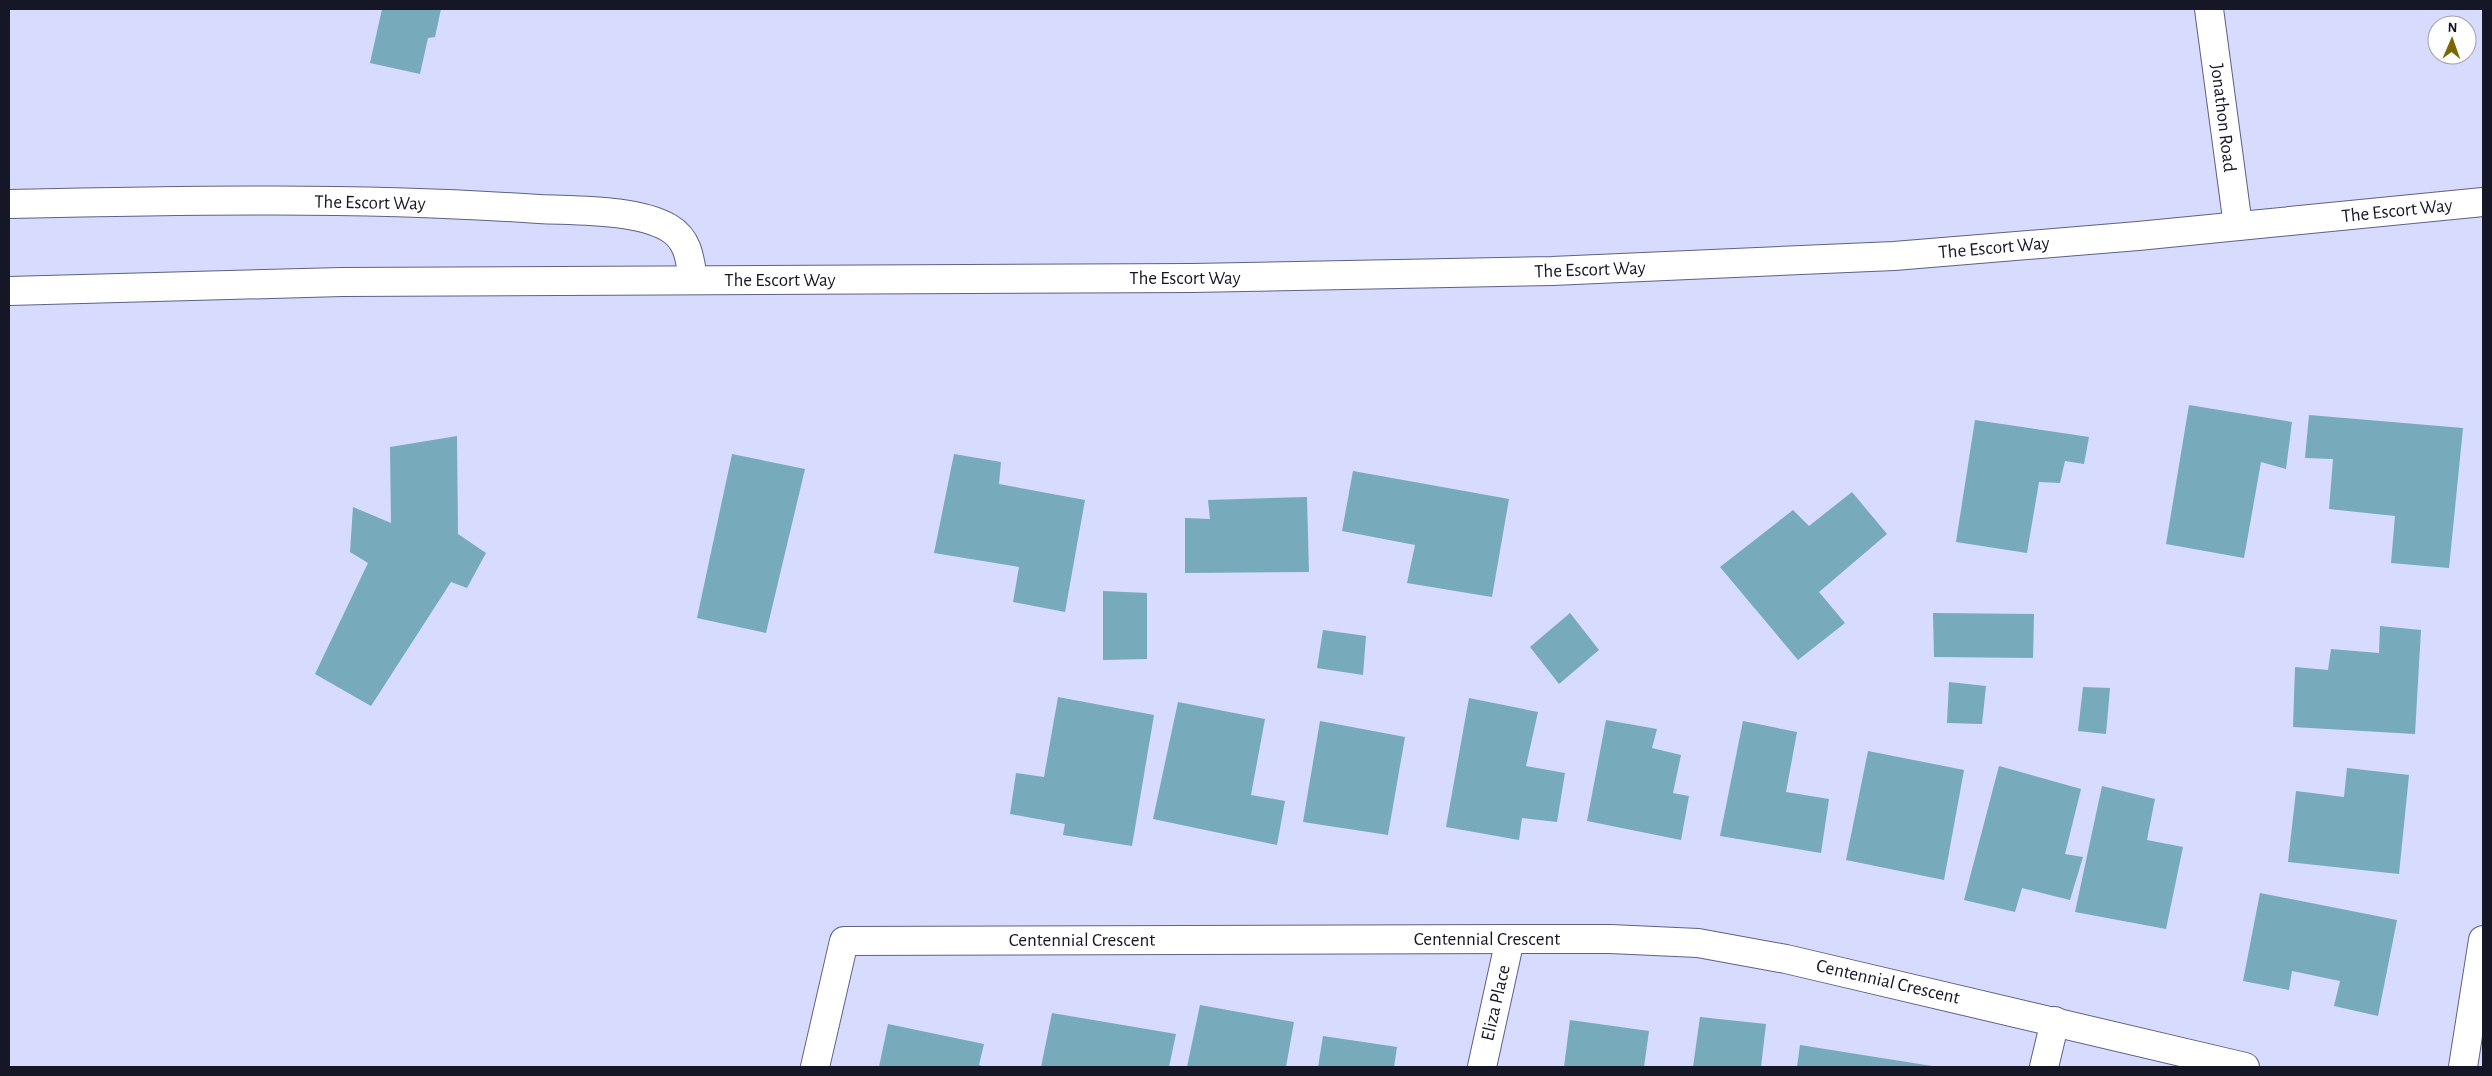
<svg xmlns="http://www.w3.org/2000/svg" width="2492" height="1076" font-family="'Alegreya Sans',sans-serif">
<style>
.building{fill:#7ab}
.lines{fill:none;stroke-linecap:round;stroke-linejoin:round}
.minor-casing{stroke:#5d6186;stroke-width:30}
.tertiary-casing{stroke:#5d6186;stroke-width:30}
.secondary-casing{stroke:#5d6186;stroke-width:30}
.minor{stroke:#fff;stroke-width:28}
.tertiary{stroke:#fff;stroke-width:28}
.secondary{stroke:#fff;stroke-width:28}
.labels{text-anchor:middle;dominant-baseline:central;stroke-width:4;stroke-linejoin:round;paint-order:stroke}
.street-label{font-size:19px;fill:#161726;stroke:#fff}
</style>
<rect width="100%" height="100%" fill="#d7dbfe"/>
<g class="building">
<polygon points="382,9 441,9 435,37 428,38 420,74 370,63"/>
<polygon points="2189,405 2292,422 2286,469 2261,462 2244,558 2166,544"/>
<polygon points="2309,415 2463,428 2449,568 2391,563 2395,516 2329,509 2333,459 2305,458"/>
<polygon points="1975,420 2089,437 2084,464 2065,461 2060,483 2039,482 2027,553 1956,542"/>
<polygon points="457,436 458,534 486,553 467,588 451,582 371,706 315,674 368,563 350,552 353,507 391,523 390,447"/>
<polygon points="732,454 805,469 766,633 697,618"/>
<polygon points="954,454 1001,462 999,484 1085,500 1065,612 1013,602 1019,567 934,553"/>
<polygon points="1353,471 1509,499 1492,597 1407,583 1415,545 1342,531"/>
<polygon points="1852,492 1887,534 1819,592 1845,623 1798,660 1720,567 1793,510 1809,526"/>
<polygon points="1307,497 1309,572 1185,573 1185,518 1210,519 1208,500"/>
<polygon points="1103,591 1147,593 1147,659 1103,660"/>
<polygon points="1570,613 1599,650 1559,684 1530,647"/>
<polygon points="1933,613 2034,614 2033,658 1934,657"/>
<polygon points="2380,626 2421,630 2415,734 2293,727 2295,667 2328,670 2331,649 2379,653"/>
<polygon points="1323,630 1366,636 1363,675 1317,668"/>
<polygon points="1949,682 1986,686 1982,724 1947,723"/>
<polygon points="2083,687 2110,688 2106,734 2078,731"/>
<polygon points="1058,697 1154,715 1132,846 1063,835 1065,824 1010,814 1016,773 1044,777"/>
<polygon points="1469,698 1538,712 1526,766 1565,773 1557,822 1522,818 1519,840 1446,827"/>
<polygon points="1178,702 1265,719 1251,795 1285,801 1277,845 1153,819"/>
<polygon points="1606,720 1657,729 1652,748 1681,755 1673,793 1689,796 1681,840 1587,821"/>
<polygon points="1320,721 1405,737 1388,835 1303,822"/>
<polygon points="1743,721 1797,732 1786,792 1829,799 1821,853 1720,836"/>
<polygon points="1868,751 1964,770 1944,880 1846,860"/>
<polygon points="1999,766 2081,789 2065,854 2083,857 2070,900 2022,888 2015,912 1964,900"/>
<polygon points="2347,768 2409,775 2399,874 2288,862 2296,791 2344,797"/>
<polygon points="2102,786 2155,799 2147,840 2183,847 2166,929 2075,912"/>
<polygon points="2260,893 2397,920 2378,1016 2334,1006 2340,981 2292,971 2289,990 2243,981"/>
<polygon points="1200,1005 1294,1022 1286,1067 1187,1067"/>
<polygon points="1052,1013 1176,1034 1169,1067 1041,1067"/>
<polygon points="1700,1017 1766,1024 1761,1067 1693,1067"/>
<polygon points="1570,1020 1649,1031 1644,1067 1564,1067"/>
<polygon points="888,1024 984,1044 979,1065 984,1067 879,1067"/>
<polygon points="1323,1036 1397,1047 1394,1067 1318,1067"/>
<polygon points="1800,1045 1932,1066 1932,1067 1797,1067"/>
</g>
<g class="lines">
<g class="minor-casing">
<g id="minor">
<path d="M9,204C185,200 362,197 539,209C576,211 636,209 669,228C689,240 690,260 693,280"/>
<polyline points="815,1067 844,941 1510,939 1610,939 1698,943 1786,959 2245,1067"/>
<polyline points="1482,1067 1510,939"/>
<polyline points="2044,1067 2055,1021"/>
<polyline points="2463,1067 2483,940"/>
</g>
</g>
<g class="tertiary-casing">
<polyline id="tertiary" points="2209,9 2238,226"/>
</g>
<g class="secondary-casing">
<polyline id="secondary" points="9,291 342,282 1192,278 1552,271 1894,256 2138,236 2483,202"/>
</g>
<use href="#minor" class="minor"/>
<use href="#tertiary" class="tertiary"/>
<use href="#secondary" class="secondary"/>
</g>
<g class="labels">
<g class="street-label">
<text transform="translate(2223 118) rotate(83)">Jonathon Road</text>
<text transform="translate(370 203) rotate(1)">The Escort Way</text>
<text transform="translate(2397 211) rotate(-6)">The Escort Way</text>
<text transform="translate(1994 248) rotate(-5)">The Escort Way</text>
<text transform="translate(1590 270) rotate(-2)">The Escort Way</text>
<text x="1185" y="278">The Escort Way</text>
<text x="780" y="280">The Escort Way</text>
<text x="1487" y="939">Centennial Crescent</text>
<text x="1082" y="940">Centennial Crescent</text>
<text transform="translate(1888 982) rotate(13)">Centennial Crescent</text>
<text transform="translate(1496 1003) rotate(-77)">Eliza Place</text>
</g>
</g>
<rect width="2492" height="1076" fill="none" stroke="#161726" stroke-width="20"/>
<g transform="translate(2452 40) rotate(2)"><circle r="24" fill="#ffffff" stroke="#a2a2a8"/>
<path d="M0-4L9 19L0 12L-9 19Z" fill="#786900"/>
<text y="-8" font-size="14" font-weight="bold" text-anchor="middle" fill="#161726">N</text>
</g>
</svg>
